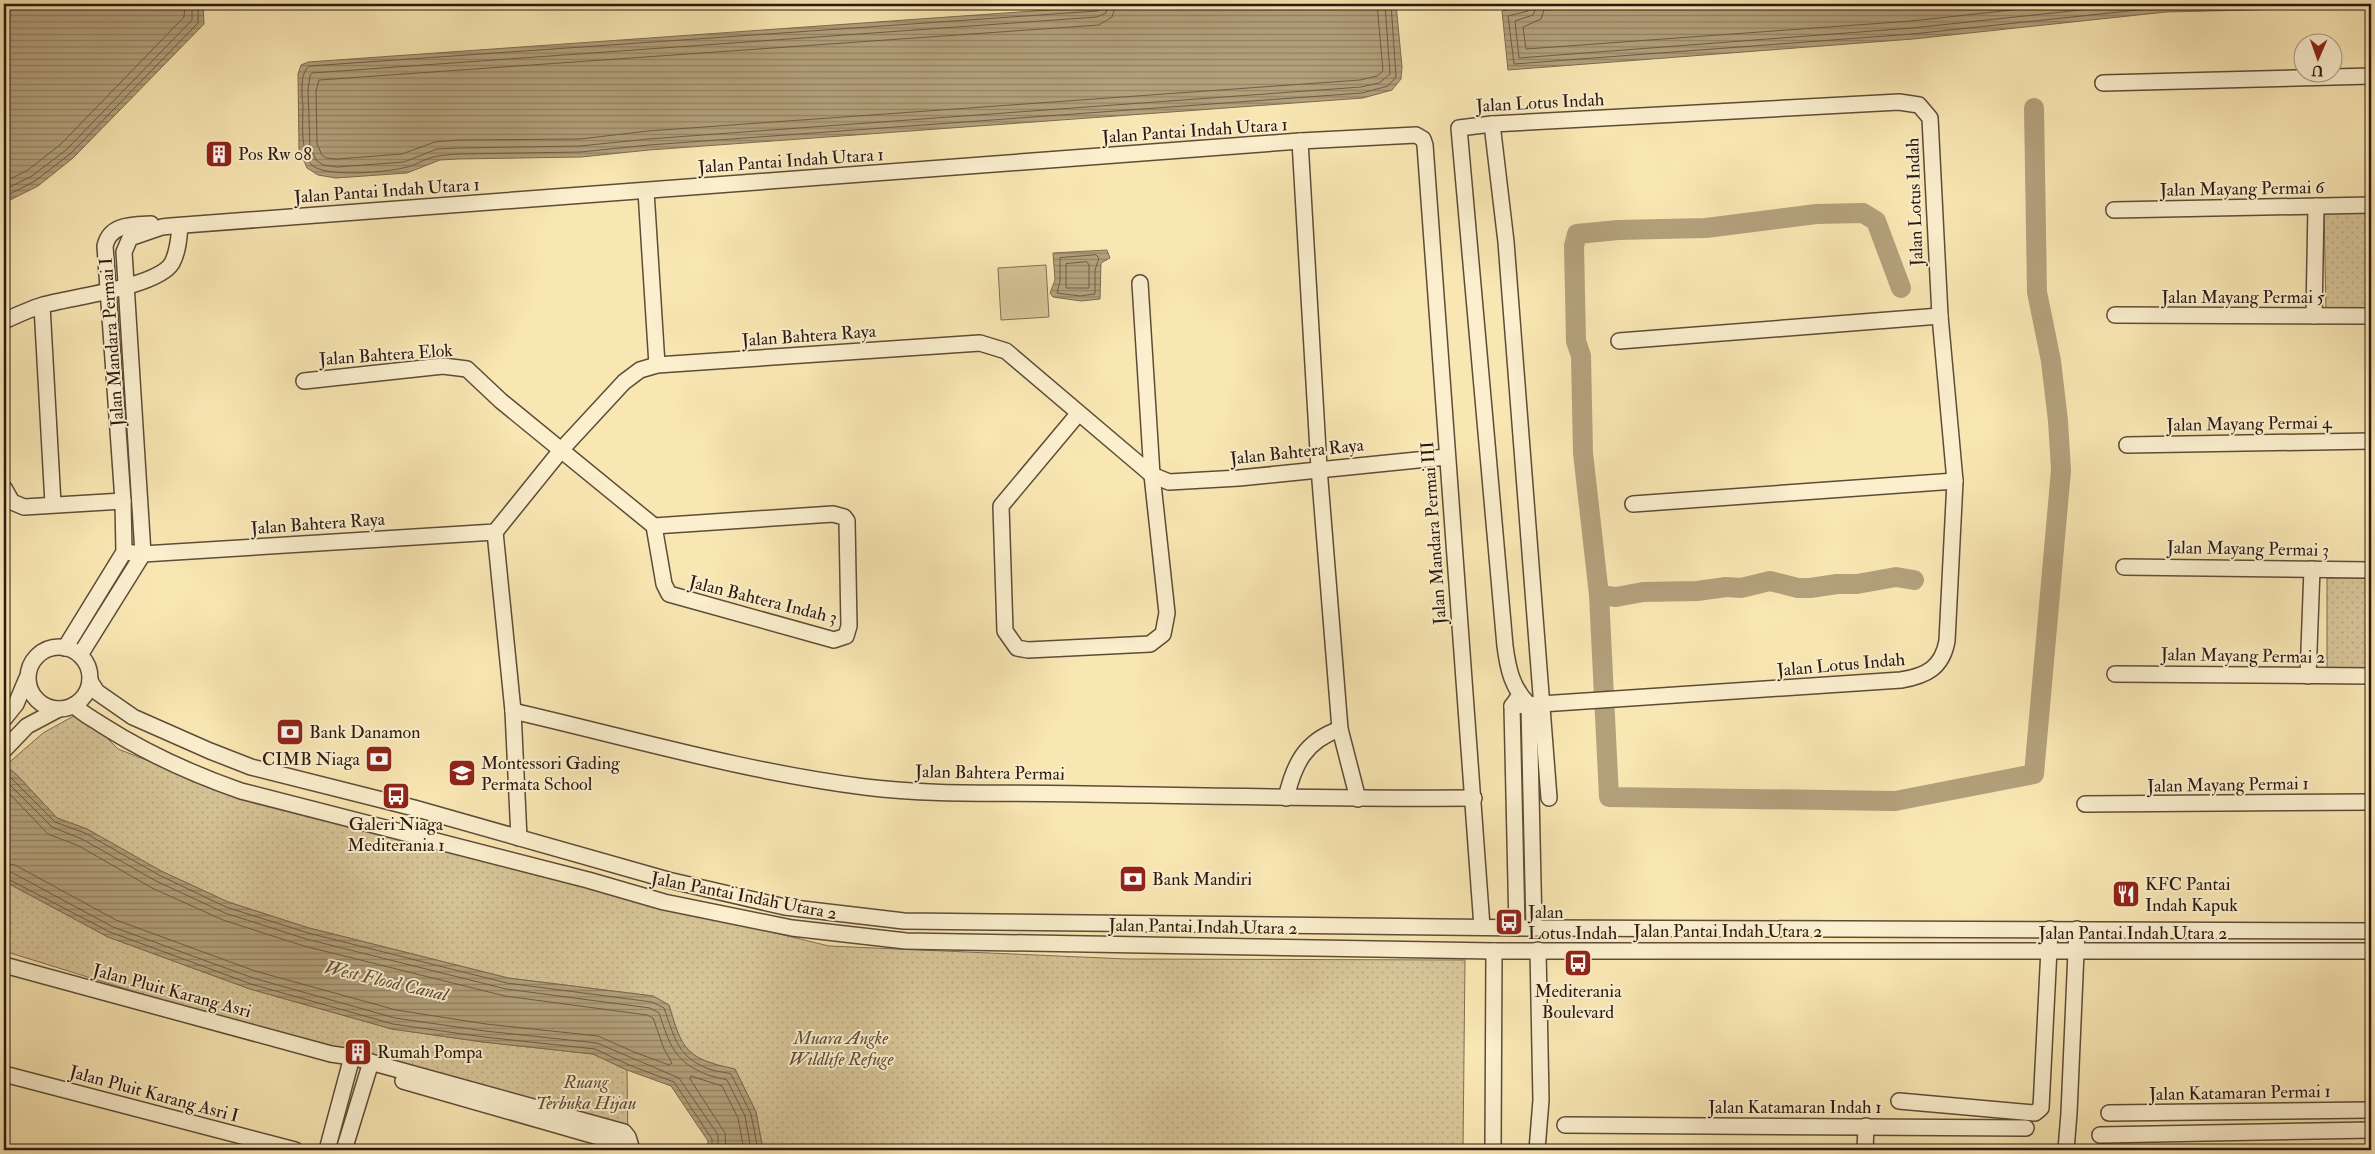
<svg xmlns="http://www.w3.org/2000/svg" width="2375" height="1154" font-family="'IM FELL Double Pica',serif">
<style>
.grass{fill:#d6c497;stroke:#806e54}
.park{fill:url(#park-dots);stroke:#806e54}
.water{fill:url(#water-rules);stroke:#7d6b51}
.lines{fill:none;stroke-linecap:round;stroke-linejoin:round}
.shore{stroke:#6f5d46;stroke-width:1}
.river{stroke:#b3a17c;stroke-width:20}
.minor-casing{stroke:#5e4c39;stroke-width:18}
.minor{stroke:#fbefce;stroke-width:15}
.labels{text-anchor:middle;dominant-baseline:central;stroke-width:4;stroke-linejoin:round;paint-order:stroke}
.street-label{font-size:18px;fill:#2b1910;stroke:#fbefce}
.poi-label{font-size:18px;fill:#2b1910;stroke:#fbefce;text-anchor:start}
.park-label{font-size:18px;font-style:italic;fill:#5e4c38;stroke:#fbefce}
.water-label{font-size:19px;font-style:italic;fill:#614f3b;stroke:#fbefce}
</style>
<defs>
<pattern id="park-dots" width="8" height="8" patternUnits="userSpaceOnUse" patternTransform="scale(1.25)"><rect width="8" height="8" fill="#d6c497"/><path d="M2 2h.1M6 6h.1" fill="none" stroke="#b8a881" stroke-width="1.8" stroke-linecap="round"/></pattern>
<pattern id="water-rules" width="6" height="5" patternUnits="userSpaceOnUse" patternTransform="scale(1.25)"><rect width="6" height="5" fill="#b3a17c"/><path d="M0 2.5h6" fill="none" stroke="#928264"/></pattern>
</defs>
<rect width="100%" height="100%" fill="#f9e7b3"/>
<filter id="stains"><feTurbulence type="fractalNoise" baseFrequency=".004" numOctaves="4"/><feColorMatrix values="0 0 0 0 .2 0 0 0 0 .09 0 0 0 0 .02 0 0 0 .5 -.17"/></filter>
<radialGradient id="worn" r=".72"><stop offset=".6" stop-color="#630" stop-opacity="0"/><stop offset="1" stop-color="#630" stop-opacity=".3"/></radialGradient>
<polygon class="grass" points="1046,265 1049,317 1001,320 998,268"/>
<g class="park">
<polygon points="2371,207 2371,311 2326,312 2324,208"/>
<rect x="2327" y="578" width="44" height="90"/>
<path d="M81,712L118,749L244,798L528,873L829,946L1127,959L1465,960L1463,1150H763L756,1112L735,1069C686,1059 682,1050 669,1005L653,996L508,978L309,928L228,902L161,871L87,829L57,818L17,775L5,766L43,733Z"/>
<polygon points="4,881 108,937 250,989 392,1029 483,1042 593,1054 627,1070 628,1145 4,951"/>
</g>
<g class="water">
<polygon points="4,4 203,4 204,24 73,158 38,186 4,203"/>
<polygon points="1133,4 1396,4 1402,67 1401,79 1392,90 1363,98 649,150 581,157 459,159 440,160 407,173 336,178 318,175 307,168 299,149 298,74 301,65 308,62"/>
<polygon points="1539,4 2371,4 2371,7 2166,12 1913,39 1508,70 1502,11"/>
<polygon points="1107,250 1110,258 1101,263 1100,299 1081,301 1053,297 1050,293 1055,280 1053,253"/>
<path d="M4,764L17,775L57,818L87,829L161,871L228,902L309,928L508,978L653,996L669,1005C682,1050 686,1059 735,1069L756,1112L763,1150H707L708,1141L671,1086L627,1070L593,1054L483,1042L392,1029L250,989L108,937L4,881Z"/>
</g>
<g class="lines">
<g class="shore">
<path d="M1103,4L1101,9L1097,11L310,66C299,72 302,95 303,106C303,124 300,146 310,163C320,179 390,172 407,167C413,166 419,162 425,160C436,155 447,155 459,154L581,152L649,145L1362,93L1388,86L1396,77L1391,4"/>
<polyline points="1109,4 1106,13 1097,17 312,73 310,76 308,90 310,146 316,160 323,165 337,167 404,162 437,149 458,148 580,146 648,139 1361,87 1379,83 1390,74 1385,4"/>
<polyline points="1116,4 1112,17 1099,25 319,80 316,91 317,144 322,155 326,158 337,159 402,154 435,142 458,140 580,139 648,131 1360,80 1377,76 1383,71 1377,4"/>
<polyline points="1532,4 1528,11 1508,16 1514,64 1912,34 2166,7 2296,4"/>
<polyline points="1538,4 1533,15 1515,21 1519,58 1912,28 2137,4"/>
<polyline points="1546,4 1541,19 1523,27 1526,49 1911,21 2068,4"/>
<polyline points="4,182 28,170 61,144 184,17 185,4"/>
<polyline points="4,190 32,176 66,150 192,20 192,4"/>
<polyline points="4,197 35,181 70,154 198,23 198,4"/>
<polygon points="1096,255 1099,258 1095,270 1095,294 1080,296 1057,293 1060,281 1060,258"/>
<polygon points="1087,262 1089,265 1089,288 1066,288 1066,264"/>
<path d="M4,771L55,822L85,833L159,875L226,907L308,933L507,983L652,1002L664,1008C675,1039 678,1059 712,1070C719,1072 725,1072 731,1074L751,1114L758,1150"/>
<path d="M4,779L52,827L82,839L156,881L225,913L306,939L506,989L650,1008L659,1013C670,1045 674,1062 708,1075C714,1077 721,1078 727,1080L745,1116L751,1150"/>
<polyline points="4,788 48,834 79,846 152,888 223,920 304,946 505,996 647,1015 653,1018 664,1049 672,1063 669,1065 634,1052 598,1036 486,1024 396,1010 255,971 116,920 15,865 4,863"/>
<polyline points="4,870 11,872 113,927 253,978 395,1018 485,1031 597,1043 679,1078 718,1135 718,1150"/>
<polyline points="4,877 110,932 251,984 393,1024 484,1037 595,1049 629,1065 674,1082 712,1139 712,1150"/>
<polyline points="726,1150 725,1133 690,1079 691,1076 722,1086 738,1118 744,1150"/>
</g>
<g class="river">
<polyline points="1901,288 1876,221 1863,213 1816,214 1706,228 1618,230 1577,234 1574,246 1576,341 1581,356 1583,453 1599,595 1609,797 1895,801 2034,774 2061,470 2058,421 2051,361 2037,292 2034,108"/>
<polyline points="1599,595 1616,597 1643,592 1697,591 1726,587 1741,588 1770,581 1798,588 1810,588 1837,584 1857,584 1896,577 1914,580"/>
</g>
<g class="minor-casing">
<g id="minor">
<polyline points="2103,83 2371,76"/>
<polyline points="1492,124 1506,242 1549,798"/>
<polyline points="1300,141 1319,468 1340,729 1358,799"/>
<polyline points="646,191 657,365"/>
<polyline points="2114,210 2371,205"/>
<polyline points="42,306 53,504"/>
<polyline points="2115,315 2371,316"/>
<polyline points="2314,316 2316,206"/>
<path d="M4,321C17,315 30,309 43,305C71,297 158,287 172,263C178,252 179,238 180,226"/>
<polyline points="1619,341 1940,316"/>
<polyline points="304,381 443,366 467,369 501,401 654,526 664,584 669,594 834,640 846,636 849,626 847,521 844,517 833,514 654,526"/>
<polyline points="1078,414 1001,506 1005,631 1017,648 1028,650 1150,644 1163,634 1167,613 1152,475 1140,283"/>
<polyline points="2127,445 2371,441"/>
<polyline points="4,488 12,502 24,507 123,501"/>
<polyline points="1633,504 1955,481"/>
<polyline points="495,532 513,711 519,838"/>
<polyline points="124,552 143,554 495,532 562,449 624,382 640,370 657,365 980,343 1006,351 1152,475 1169,482 1239,478 1447,457"/>
<polyline points="2124,567 2371,570"/>
<circle cx="59" cy="678" r="31"/>
<path d="M65,648L124,552L123,501L105,246C110,224 132,225 151,224"/>
<polyline points="80,655 143,554 124,252 130,238 162,227 171,226 1300,141 1416,135 1423,139 1425,145 1482,927"/>
<polyline points="2115,674 2371,676"/>
<polyline points="2308,676 2312,569"/>
<polyline points="90,681 97,692 133,717 210,751 251,767 414,808 668,880 785,907 904,921 1534,928 2371,931"/>
<polyline points="1517,699 1512,706 1517,928"/>
<path d="M74,705C81,713 93,719 102,725C146,753 192,774 241,791L588,880L664,902L792,928L906,941L1494,951H2371"/>
<path d="M1512,706L1541,704L1901,680C1926,676 1942,668 1947,641L1955,481L1940,316L1930,118L1919,105L1899,102L1492,124L1459,128L1505,646C1508,669 1512,688 1529,705L1534,928"/>
<path d="M513,711C630,738 746,772 865,787C938,796 1011,792 1084,794C1214,796 1344,799 1474,798"/>
<polyline points="4,719 16,704 27,678"/>
<polyline points="4,750 27,726 59,709"/>
<path d="M1286,798C1294,764 1305,741 1340,729"/>
<polyline points="2085,804 2371,802"/>
<polyline points="4,965 331,1054 352,1057 624,1132 628,1137 632,1150"/>
<polyline points="4,1074 295,1150"/>
<polyline points="403,1081 630,1146"/>
<polyline points="1899,1101 2035,1113 2041,1108 2050,929"/>
<polyline points="2109,1113 2371,1110"/>
<polyline points="1565,1125 2026,1128"/>
<polyline points="2100,1135 2371,1130"/>
<polyline points="327,1150 352,1057"/>
<polyline points="344,1150 371,1062"/>
<polyline points="1493,1150 1494,951"/>
<polyline points="1537,1150 1541,1100 1538,950"/>
<polyline points="1865,1150 1866,1126"/>
<polyline points="2066,1150 2069,1113 2077,929"/>
</g>
</g>
<use href="#minor" class="minor"/>
</g>
<defs>
<g id="building-square" transform="scale(1.4375)"><rect x="-9" y="-9" width="18" height="18" rx="4" fill="#8f2418" stroke="#fbefce"/><path d="M-4-6H4V6H1V3H-1V6H-4ZM-2.5-4.3h1.7v1.8h-1.7ZM.8-4.3h1.7v1.8H.8ZM-2.5-1h1.7V.8h-1.7ZM.8-1h1.7V.8H.8Z" fill="#fff"/></g>
<g id="bank-square" transform="scale(1.4375)"><rect x="-9" y="-9" width="18" height="18" rx="4" fill="#8f2418" stroke="#fbefce"/><path d="M-6-4H6V4H-6ZM0-2.3a2.3 2.3 0 1 0 0 4.6a2.3 2.3 0 1 0 0-4.6Z" fill="#fff"/></g>
<g id="school-square" transform="scale(1.4375)"><rect x="-9" y="-9" width="18" height="18" rx="4" fill="#8f2418" stroke="#fbefce"/><path d="M0-5L7-2L0 1L-7-2ZM-4 1L0 2.5L4 1V4Q0 6-4 4Z" fill="#fff"/></g>
<g id="bus-square" transform="scale(1.4375)"><rect x="-9" y="-9" width="18" height="18" rx="4" fill="#8f2418" stroke="#fbefce"/><path d="M-5-6H5V4H4V6H2V4H-2V6H-4V4H-5ZM-3.5-4V0h7V-4ZM-3.5 1.2v1.5H-2V1.2ZM2 1.2v1.5H3.5V1.2Z" fill="#fff"/></g>
<g id="restaurant-square" transform="scale(1.4375)"><rect x="-9" y="-9" width="18" height="18" rx="4" fill="#8f2418" stroke="#fbefce"/><path d="M-5-6h1v4h1v-4h1v4h1v-4h1v5L-1.5 .5V6h-2V.5L-5-1ZM5-6V6H3V1.5H1.5Q1.5-4 5-6Z" fill="#fff"/></g>
</defs>
<g fill-rule="evenodd">
<use href="#building-square" x="219" y="154"/>
<use href="#bank-square" x="290" y="732"/>
<use href="#bank-square" x="379" y="759"/>
<use href="#school-square" x="462" y="773"/>
<use href="#bus-square" x="396" y="796"/>
<use href="#bank-square" x="1133" y="879"/>
<use href="#restaurant-square" x="2126" y="894"/>
<use href="#bus-square" x="1509" y="922"/>
<use href="#bus-square" x="1578" y="963"/>
<use href="#building-square" x="358" y="1052"/>
</g>
<g class="labels">
<g class="street-label">
<text transform="translate(1540 103) rotate(-3)">Jalan Lotus Indah</text>
<text transform="translate(1195 131) rotate(-4)">Jalan Pantai Indah Utara 1</text>
<text transform="translate(791 161) rotate(-4)">Jalan Pantai Indah Utara 1</text>
<text transform="translate(2242 189) rotate(-1)">Jalan Mayang Permai 6</text>
<text transform="translate(387 191) rotate(-4)">Jalan Pantai Indah Utara 1</text>
<text transform="translate(1915 202) rotate(-92)">Jalan Lotus Indah</text>
<text x="2243" y="297">Jalan Mayang Permai 5</text>
<text transform="translate(809 336) rotate(-4)">Jalan Bahtera Raya</text>
<text transform="translate(112 342) rotate(-94)">Jalan Mandara Permai I</text>
<text transform="translate(386 355) rotate(-4)">Jalan Bahtera Elok</text>
<text transform="translate(2249 424) rotate(-1)">Jalan Mayang Permai 4</text>
<text transform="translate(1297 452) rotate(-6)">Jalan Bahtera Raya</text>
<text transform="translate(318 524) rotate(-4)">Jalan Bahtera Raya</text>
<text transform="translate(1434 533) rotate(-94)">Jalan Mandara Permai III</text>
<text transform="translate(2248 549) rotate(1)">Jalan Mayang Permai 3</text>
<text transform="translate(763 600) rotate(14)">Jalan Bahtera Indah 3</text>
<text transform="translate(2243 656) rotate(1)">Jalan Mayang Permai 2</text>
<text transform="translate(1841 665) rotate(-5)">Jalan Lotus Indah</text>
<text transform="translate(990 773) rotate(1)">Jalan Bahtera Permai</text>
<text transform="translate(2228 785) rotate(-1)">Jalan Mayang Permai 1</text>
<text transform="translate(744 896) rotate(11)">Jalan Pantai Indah Utara 2</text>
<text transform="translate(1203 927) rotate(1)">Jalan Pantai Indah Utara 2</text>
<text x="1728" y="931">Jalan Pantai Indah Utara 2</text>
<text x="2133" y="933">Jalan Pantai Indah Utara 2</text>
<text transform="translate(172 991) rotate(15)">Jalan Pluit Karang Asri</text>
<text transform="translate(2240 1093) rotate(-1)">Jalan Katamaran Permai 1</text>
<text transform="translate(154 1094) rotate(15)">Jalan Pluit Karang Asri I</text>
<text x="1795" y="1107">Jalan Katamaran Indah 1</text>
</g>
<g class="poi-label">
<text x="238" y="154">Pos Rw 08</text>
<text x="309" y="732">Bank Danamon</text>
<text x="360" y="759" text-anchor="end">CIMB Niaga</text>
<text x="481" y="763">Montessori Gading<tspan x="481" dy="21">Permata School</tspan></text>
<text x="396" y="824" text-anchor="middle">Galeri Niaga<tspan x="396" dy="21">Mediterania 1</tspan></text>
<text x="1152" y="879">Bank Mandiri</text>
<text x="2145" y="884">KFC Pantai<tspan x="2145" dy="21">Indah Kapuk</tspan></text>
<text x="1528" y="912">Jalan<tspan x="1528" dy="21">Lotus Indah</tspan></text>
<text x="1578" y="991" text-anchor="middle">Mediterania<tspan x="1578" dy="21">Boulevard</tspan></text>
<text x="377" y="1052">Rumah Pompa</text>
</g>
<g class="park-label">
<text x="841" y="1038">Muara Angke<tspan x="841" dy="21">Wildlife Refuge</tspan></text>
<text x="586" y="1082">Ruang<tspan x="586" dy="21">Terbuka Hijau</tspan></text>
</g>
<g class="water-label">
<text transform="translate(386 981) rotate(13)">West Flood Canal</text>
</g>
</g>
<rect width="2375" height="1154" fill="none" stroke="#f9e7b3" stroke-width="20"/>
<rect x="5" y="5" width="2365" height="1144" fill="none" stroke="#2b1910" stroke-width="2.5"/>
<rect x="10" y="10" width="2355" height="1134" fill="none" stroke="#2b1910"/>
<g transform="translate(2318 58) rotate(182)"><circle r="24" fill="#fbefce" stroke="#a89982"/>
<path d="M0-4L9 19L0 12L-9 19Z" fill="#8f2418"/>
<text y="-8" font-size="14" font-weight="bold" text-anchor="middle" fill="#2b1910">U</text>
</g>
<rect width="100%" height="100%" filter="url(#stains)"/>
<rect width="100%" height="100%" fill="url(#worn)"/>
</svg>
